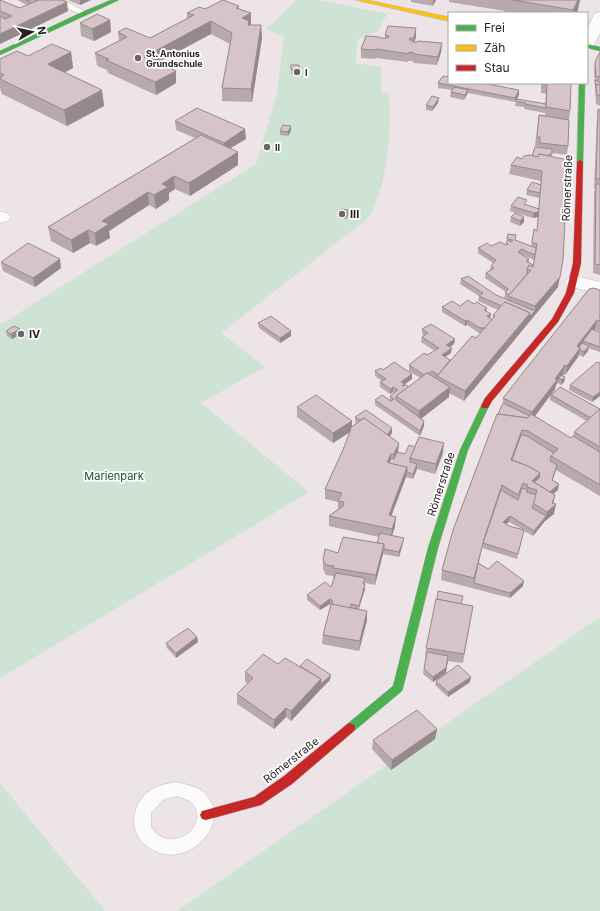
<svg xmlns="http://www.w3.org/2000/svg" width="600" height="911" font-family="Inter,sans-serif">
<style>
.green{fill:#cee3d3}
.lines{fill:none;stroke-linecap:round;stroke-linejoin:round}
.lane-casing{stroke:#bfb9bb;stroke-width:1}
.street-casing{stroke:#bfb9bb;stroke-width:1}
.fast-casing{stroke:#bfb9bb;stroke-width:1}
.slow-casing{stroke:#bfb9bb;stroke-width:1}
.jam-casing{stroke:#bfb9bb;stroke-width:1}
.lane{fill:#fcfbfb;fill-rule:evenodd}
.street{fill:#fcfbfb;fill-rule:evenodd}
.fast{fill:#4caf50;fill-rule:evenodd}
.slow{fill:#ffc107;fill-rule:evenodd}
.jam{fill:#c62828;fill-rule:evenodd}
.wall{fill:#b8a9ac;fill-rule:evenodd}
.shaded-wall{fill:#96898c}
.building{fill:#d6c4c8;stroke:#96898c}
.poi-dot{fill:#6b6567;stroke:#fff;stroke-width:1.5}
.labels{text-anchor:middle;dominant-baseline:central;stroke-width:3.5;stroke-linejoin:round;paint-order:stroke}
.far-poi-label{font-size:9px;font-weight:bold;fill:#262122;stroke:#fff;text-anchor:start}
.street-label{font-size:11px;fill:#262122;stroke:#fff}
.poi-label{font-size:11px;font-weight:bold;fill:#262122;stroke:#fff;text-anchor:start}
.park-label{font-size:11px;fill:#1a4c2f;stroke:#fff}
</style>
<rect width="100%" height="100%" fill="#ece4e6"/>
<g class="green">
<path d="M297,0H319L387,14L378,31L357,40L356,63L381,67V92L389,93C392,130 388,179 371,213C369,218 362,223 358,226L221,333L265,367L201,403L309,492L0,678V325L256,164L277,94L284,37L266,29Z"/>
<polygon points="600,617 600,911 177,911"/>
<polygon points="0,783 105,911 0,911"/>
</g>
<g class="lines">
<g class="lane-casing">
<g id="lane">
<polygon points="52,0 63,0 88,13 87,15 81,15"/>
<path d="M176,782C184,784 196,786 202,791C238,821 185,875 148,847C144,844 140,841 138,836C129,820 136,798 153,789C160,785 168,783 176,782ZM176,796C181,798 187,799 191,802C213,823 172,858 151,827V813L164,799Z"/>
</g>
</g>
<g class="street-casing">
<g id="street">
<polygon points="600,12 600,33 592,49 587,51 587,29 595,13"/>
<polygon points="0,212 8,213 11,217 8,221 0,223"/>
<polygon points="575,276 600,282 600,294 568,286 565,282 568,278"/>
</g>
</g>
<g class="fast-casing">
<g id="fast">
<polygon points="111,0 119,0 0,55 0,51 82,12"/>
<polygon points="587,44 600,47 600,51 587,48"/>
<polygon points="579,83 585,83 583,162 580,164 577,162"/>
<polygon points="485,403 489,406 468,450 438,548 403,688 402,691 354,731 350,733 346,731 345,728 346,725 393,686 428,548 460,450 481,406"/>
</g>
</g>
<g class="slow-casing">
<polygon id="slow" points="356,0 367,0 449,17 449,21"/>
</g>
<g class="jam-casing">
<g id="jam">
<polygon points="580,160 583,162 581,263 574,293 558,322 492,401 488,408 482,408 481,406 485,398 552,319 566,293 573,263 577,162"/>
<polygon points="350,723 354,725 355,728 354,731 292,784 261,805 206,820 202,819 200,815 202,811 254,797 284,776 346,725"/>
</g>
</g>
<use href="#lane" class="lane"/>
<use href="#street" class="street"/>
<use href="#fast" class="fast"/>
<use href="#slow" class="slow"/>
<use href="#jam" class="jam"/>
</g>
<g class="wall">
<polygon points="0,0 20,8 27,5 17,0 62,0 68,11 0,44"/>
<polygon points="68,0 91,0 80,5"/>
<polygon points="411,0 436,0 433,6 411,2"/>
<polygon points="449,0 580,0 578,9 577,13 505,13 505,11 449,2"/>
<polygon points="239,6 239,9 251,13 251,25 261,25 262,38 252,102 222,101 222,88 230,44 211,34 157,63 176,71 176,83 156,95 108,73 107,70 97,66 95,53 119,41 118,32 150,38 187,19 187,13 205,9"/>
<polygon points="110,20 111,32 94,41 81,36 80,23"/>
<polygon points="416,28 416,37 414,42 442,43 441,52 437,65 413,63 413,61 408,61 408,62 376,58 375,59 361,58 361,49 380,38 385,38 385,35"/>
<polygon points="71,52 73,68 64,73 102,90 104,106 67,126 2,94 0,88 0,59 28,56"/>
<polygon points="600,52 600,106 596,104 594,71 595,62"/>
<polygon points="291,65 299,70 299,74 291,74"/>
<polygon points="438,83 519,95 515,102 468,93 464,100 450,97 451,92 452,90 438,88"/>
<path d="M541,83H571L570,111L569,120L568,146L567,155L552,153V157L558,287L464,401L449,393V397L421,419L424,426L420,436L375,405V400H390V396L394,393L393,392L390,394L380,387V382L382,381L375,376V371L383,370L412,374V379L405,384V385L409,387L420,378L409,371V365L435,351L421,342L422,337L424,335L422,334V329L455,339L454,344L450,347L451,353L445,357L450,360L476,338L481,333H479L467,325L465,326L442,312V307L460,306L474,304L487,308V312L491,314L490,318L492,320L493,315L498,310L478,301L479,296L460,284L461,279L508,300V299L504,298L506,292L485,278L486,273L490,270L491,266L493,263L478,253V248L506,245V242H507L508,234L515,240L531,247L534,229L537,230L538,216V217L533,218L510,211L511,206L526,205L539,209V196V198L526,195L527,190L540,185L541,181L509,174L511,165L522,159L532,156L539,147L535,146L539,115L545,116V113L524,109V107L515,106L516,101L545,104L546,94L541,93ZM522,254L534,260L533,265L529,262V259Z"/>
<polygon points="438,103 432,111 426,110 426,105"/>
<polygon points="598,109 600,110 600,275 593,273 594,193 595,189 594,188 597,118"/>
<polygon points="175,121 246,139 230,148 238,152 238,165 190,196 175,189 169,193 169,200 156,209 149,205 109,231 110,238 96,246 90,243 73,253 51,241 48,227 195,138 176,130"/>
<polygon points="280,131 291,131 288,136 280,135"/>
<polygon points="348,210 348,215 346,219 339,218 339,213"/>
<polygon points="511,217 524,217 524,222 520,226 510,222"/>
<polygon points="1,262 61,268 35,287 3,271"/>
<path d="M600,290V331L595,329L594,330L600,332V352L588,348V351L583,357L579,355L578,357L565,375H563L562,376L565,377L564,382L561,385L558,383V382L556,385L555,389L552,394L600,409V496L556,470L552,480L558,490L553,494L555,495L553,503L554,514L545,521L533,536L524,531L517,559L482,548L479,563L488,569L523,586L510,598L441,580L442,570L503,403V398ZM550,396V400L587,421L574,432L573,436L571,438L535,416ZM509,522L524,530L509,526L506,524Z"/>
<polygon points="258,323 291,331 291,336 280,343 259,328"/>
<polygon points="20,329 21,334 12,339 7,336 6,331"/>
<polygon points="570,385 600,396 592,402 569,390"/>
<polygon points="297,407 352,421 352,426 357,423 355,422 355,417 392,433 390,436 398,453 405,454 443,453 435,474 417,469 413,479 406,477 391,516 395,527 392,535 403,543 399,557 383,554 375,585 365,583 364,584 365,584 365,589 359,609 367,620 359,651 322,644 323,635 331,605 330,604 320,610 307,600 307,595 331,587 334,578 333,577 333,576 326,575 323,569 323,560 338,553 377,543 379,537 329,526 329,516 338,509 338,502 325,499 325,489 342,452 350,432 333,443 297,417"/>
<polygon points="462,604 473,606 463,663 448,661 446,673 433,682 423,674 426,657 425,657 426,648"/>
<polygon points="197,637 198,642 176,658 167,648 166,643"/>
<polygon points="278,664 300,666 330,680 321,689 291,721 286,717 274,729 237,704 237,694 248,683 245,682 245,672"/>
<polygon points="436,681 470,682 448,697 435,685"/>
<polygon points="437,729 435,739 391,770 372,749 373,740"/>
</g>
<g class="shaded-wall">
<polygon points="80,0 91,0 80,5"/>
<polygon points="433,0 436,0 433,6"/>
<polygon points="578,0 580,0 578,9 577,13 573,13 573,10"/>
<polygon points="67,2 68,11 0,44 0,34"/>
<polygon points="251,13 251,26 249,27 242,18"/>
<polygon points="110,20 111,32 94,41 92,29"/>
<polygon points="211,21 211,34 145,69 144,57"/>
<polygon points="261,25 262,38 252,102 251,89"/>
<polygon points="416,28 416,37 413,47 414,38"/>
<polygon points="442,43 441,52 437,65 438,57"/>
<polygon points="71,52 73,68 52,79 48,64"/>
<polygon points="176,71 176,83 156,95 155,82"/>
<polygon points="102,90 104,106 67,126 64,110"/>
<polygon points="468,90 467,94 464,100 465,95"/>
<polygon points="519,90 519,95 515,102 515,98"/>
<polygon points="439,98 438,103 432,111 433,107"/>
<polygon points="291,126 291,131 288,136 288,132"/>
<polygon points="245,129 246,139 224,152 224,143"/>
<polygon points="238,152 238,165 190,196 189,183"/>
<polygon points="174,176 175,189 169,193 169,200 156,209 154,195 162,184"/>
<polygon points="148,192 149,205 109,231 110,238 96,246 95,233 102,221"/>
<polygon points="348,210 348,215 346,219 346,214"/>
<polygon points="538,212 538,217 533,218 534,213"/>
<polygon points="524,217 524,222 520,226 520,221"/>
<polygon points="88,230 90,243 73,253 71,240"/>
<polygon points="60,259 61,268 35,287 33,278"/>
<polygon points="560,277 558,287 464,401 465,391 530,313 535,311 535,306"/>
<polygon points="491,314 490,319 487,316"/>
<polygon points="467,320 467,325 465,326 465,321"/>
<polygon points="597,320 595,329 585,342 583,341 582,346 580,348 578,357 565,375 567,366 577,346"/>
<polygon points="20,329 21,334 12,339 11,334"/>
<polygon points="291,331 291,336 280,343 280,338"/>
<polygon points="455,339 454,344 446,350 446,345"/>
<polygon points="589,346 588,351 583,357 584,352"/>
<polygon points="452,348 451,353 441,360 442,355"/>
<polygon points="565,365 563,375 560,379 559,378 558,382 556,385 555,389 526,428 532,417 532,412"/>
<polygon points="412,374 412,379 405,384 404,389 401,382"/>
<polygon points="565,377 564,382 561,385 562,380"/>
<polygon points="393,387 393,392 390,394 391,389"/>
<polygon points="450,387 449,397 418,421 419,411"/>
<polygon points="600,392 600,396 592,402 593,397"/>
<polygon points="352,421 352,430 350,428 350,432 333,443 333,433"/>
<polygon points="424,421 424,426 420,436 420,431"/>
<polygon points="392,428 392,433 388,439 384,437"/>
<polygon points="522,430 520,440 511,465 511,460"/>
<polygon points="399,443 398,453 394,464 394,454"/>
<polygon points="444,443 443,453 435,474 436,464"/>
<polygon points="391,454 390,463 387,462"/>
<polygon points="417,464 417,469 413,479 413,474"/>
<polygon points="557,465 556,470 551,485 552,480"/>
<polygon points="407,467 406,477 388,525 389,515"/>
<polygon points="540,473 538,483 531,485 532,481"/>
<polygon points="559,484 558,490 546,500 547,495"/>
<polygon points="502,485 501,495 483,543 474,583 484,539"/>
<polygon points="555,495 553,505 556,504 554,514 545,521 533,536 534,531 546,516 547,512 552,503"/>
<polygon points="510,516 509,522 502,527 503,522"/>
<polygon points="396,517 395,527 391,539 392,529"/>
<polygon points="404,538 403,543 399,557 399,552"/>
<polygon points="384,544 383,554 375,585 376,575"/>
<polygon points="524,581 523,586 510,598 510,593"/>
<polygon points="365,584 365,589 358,611 359,606"/>
<polygon points="330,599 330,604 320,610 320,606"/>
<polygon points="367,611 367,620 359,651 360,641"/>
<polygon points="197,637 198,642 176,658 176,653"/>
<polygon points="448,656 446,673 433,682 433,677"/>
<polygon points="331,675 330,680 321,689 291,721 291,711 321,679"/>
<polygon points="471,677 470,682 448,697 448,692"/>
<polygon points="286,708 286,717 274,729 274,720"/>
<polygon points="437,729 435,739 391,770 392,760"/>
</g>
<g class="building">
<polygon points="0,0 20,8 38,0 62,0 67,2 0,34 0,16 5,19 12,16 0,11"/>
<polygon points="26,0 38,0 32,3"/>
<polygon points="223,0 239,6 236,8 251,13 242,18 249,21 248,25 261,25 251,89 222,88 232,33 211,21 144,57 176,71 155,82 106,60 109,59 95,53 127,37 118,32 126,28 150,38 194,15 187,13 199,7 205,9"/>
<polygon points="513,0 578,0 573,10"/>
<polygon points="97,14 110,20 92,29 80,23"/>
<polygon points="388,26 416,28 414,38 410,38 409,40 413,40 412,42 417,42 418,41 442,43 438,57 414,54 414,53 409,52 409,54 376,49 375,50 361,49 366,36 380,37 380,38 388,38 389,36 385,35"/>
<polygon points="52,44 71,52 48,64 50,65 49,65 102,90 64,110 0,79 0,78 4,75 0,73 0,59 17,51 28,56"/>
<polygon points="600,52 600,77 596,76 595,62"/>
<polygon points="291,65 299,65 299,70 291,69"/>
<polygon points="443,76 449,77 449,83 482,83 519,90 515,98 438,83"/>
<polygon points="595,80 600,82 600,85 596,84 596,88"/>
<polygon points="542,83 571,83 570,111 546,107 547,85 542,84"/>
<polygon points="596,84 600,85 600,96 597,95"/>
<polygon points="454,87 468,90 465,95 451,92"/>
<polygon points="432,96 439,98 433,107 426,105"/>
<polygon points="517,99 546,104 546,108 525,104 526,103 516,101"/>
<polygon points="197,108 245,129 224,143 175,121"/>
<polygon points="598,109 600,110 600,179 596,179"/>
<polygon points="539,115 569,120 568,146 540,143 540,137 537,137"/>
<polygon points="283,125 291,126 288,132 280,131"/>
<polygon points="201,135 238,152 189,183 174,176 162,184 168,187 154,195 148,192 102,221 109,224 95,233 88,230 71,240 48,227"/>
<polygon points="535,147 552,149 552,154 549,154 549,156 539,154 538,157 532,156"/>
<polygon points="539,154 568,160 563,260 560,277 535,306 508,296 531,270 527,269 529,265 533,267 537,244 532,242 534,229 537,231 542,171 511,165 517,157 522,159 524,156 529,155 538,157"/>
<polygon points="532,182 541,185 540,193 527,190"/>
<polygon points="596,184 600,184 600,265 595,264"/>
<polygon points="518,197 527,200 524,204 539,209 538,212 534,213 511,206"/>
<polygon points="341,209 348,210 346,214 339,213"/>
<polygon points="515,213 524,217 520,221 511,217"/>
<polygon points="508,234 516,235 515,240 536,248 535,255 521,249 518,252 529,259 526,261 533,265 533,267 529,265 527,269 527,274 509,295 505,293 508,289 486,273 494,268 491,266 496,260 478,248 487,243 491,246 500,242 506,245 508,244 506,242 508,240 511,242 513,240 507,239"/>
<polygon points="28,243 60,259 33,278 1,262"/>
<polygon points="468,276 496,295 535,311 529,317 530,313 505,302 502,306 479,296 483,293 461,279"/>
<polygon points="594,288 600,290 600,315 599,316 600,316 600,321 597,320 577,346 580,348 567,366 565,365 555,379 557,380 532,412 503,398 589,289"/>
<polygon points="468,300 474,304 477,302 487,308 484,310 491,314 487,316 492,320 485,328 480,328 467,320 465,321 442,307 452,301 460,306"/>
<polygon points="505,302 530,313 465,391 437,376 472,336 476,338 495,316 493,315"/>
<polygon points="271,316 291,331 280,338 258,323"/>
<polygon points="431,324 455,339 446,345 452,348 442,355 450,360 438,375 432,371 429,373 427,373 424,375 409,365 424,353 427,355 439,348 422,337 428,333 422,329"/>
<polygon points="14,326 20,329 11,334 6,331"/>
<polygon points="592,329 600,332 600,347 583,341"/>
<polygon points="582,343 589,346 584,352 580,350 580,348 579,347"/>
<polygon points="394,362 412,374 401,382 405,384 402,386 406,385 409,387 396,396 396,400 424,421 420,431 375,400 382,395 391,401 394,399 390,396 398,390 393,387 391,389 380,382 386,379 375,371 381,368 383,370"/>
<polygon points="597,362 600,363 600,392 593,397 570,385"/>
<polygon points="427,373 450,387 419,411 396,396"/>
<polygon points="561,375 565,377 562,380 559,378"/>
<polygon points="560,387 600,409 591,418 551,395"/>
<polygon points="316,395 352,421 333,433 297,407"/>
<polygon points="503,403 530,416 528,418 498,414"/>
<polygon points="600,409 600,447 574,432"/>
<polygon points="366,410 392,428 388,434 387,435 364,418 360,420 355,417"/>
<polygon points="497,414 528,418 531,414 571,438 573,436 600,452 600,485 551,456 558,449 528,431 522,430 511,460 528,466 540,473 532,481 555,495 552,503 556,504 547,512 533,503 537,490 527,487 528,485 523,483 518,495 502,485 484,539 474,578 442,570 453,530"/>
<polygon points="364,418 399,443 394,454 391,454 387,462 407,467 389,515 396,517 392,529 329,516 343,506 344,502 338,501 342,493 325,489 342,452 351,429 350,428"/>
<polygon points="521,435 527,436 554,453 551,456 550,461 557,465 552,480 559,484 550,492 534,482 539,478 540,473 528,466 512,460"/>
<polygon points="419,437 444,443 436,464 410,458"/>
<polygon points="409,445 415,447 410,458 410,462 417,464 413,474 407,472 407,467 389,463 391,458 394,459 397,452 405,454"/>
<polygon points="522,488 528,490 526,492 536,495 532,508 546,516 534,531 510,516 503,522 509,526 524,530 518,554 483,543 501,490 518,500"/>
<polygon points="380,533 404,538 399,552 384,549 384,544 377,543"/>
<polygon points="343,537 384,544 376,575 333,568 334,566 326,565 323,560 325,549 338,553"/>
<polygon points="497,561 524,581 510,593 474,583 478,563 488,569"/>
<polygon points="336,573 365,578 363,584 365,584 359,606 351,604 350,608 332,605 333,601 330,599 320,606 307,595 325,582 331,587"/>
<polygon points="438,591 463,596 461,604 437,599"/>
<polygon points="436,599 473,606 464,654 426,648"/>
<polygon points="331,604 367,611 360,641 323,635"/>
<polygon points="188,628 197,637 176,653 166,643"/>
<polygon points="427,652 448,656 446,668 433,677 424,669"/>
<polygon points="263,654 278,664 285,658 321,679 291,711 286,708 274,720 237,694 253,678 245,672"/>
<polygon points="307,659 331,675 321,684 321,679 300,666"/>
<polygon points="458,665 471,677 448,692 436,681"/>
<polygon points="417,710 437,729 392,760 373,740"/>
</g>
<g class="poi-dot">
<circle cx="138" cy="58" r="4"/>
<circle cx="297" cy="72" r="4"/>
<circle cx="267" cy="147" r="4"/>
<circle cx="342" cy="214" r="4"/>
<circle cx="21" cy="334" r="4"/>
</g>
<g class="labels">
<g class="far-poi-label">
<text x="146" y="53">St. Antonius<tspan x="146" dy="10">Grundschule</tspan></text>
<text x="305" y="72">I</text>
<text x="275" y="147">II</text>
</g>
<g class="street-label">
<text transform="translate(567 188) rotate(-88)">Römerstraße</text>
<text transform="translate(441 484) rotate(-72)">Römerstraße</text>
<text transform="translate(291 760) rotate(-38)">Römerstraße</text>
</g>
<g class="poi-label">
<text x="350" y="214">III</text>
<text x="29" y="334">IV</text>
</g>
<g class="park-label">
<text x="114" y="476">Marienpark</text>
</g>
</g>
<rect x="448" y="12" width="140" height="72" fill="#ffffff" stroke="#a8a6a7"/>
<rect x="456" y="25" width="20" height="6" fill="#4caf50" stroke="#a8a6a7"/>
<text x="484" y="32" font-size="12" fill="#262122">Frei</text>
<rect x="456" y="45" width="20" height="6" fill="#ffc107" stroke="#a8a6a7"/>
<text x="484" y="52" font-size="12" fill="#262122">Zäh</text>
<rect x="456" y="65" width="20" height="6" fill="#c62828" stroke="#a8a6a7"/>
<text x="484" y="72" font-size="12" fill="#262122">Stau</text>
<g transform="translate(32 32) rotate(82)" stroke="#ffffff" stroke-width="3" paint-order="stroke">
<path d="M0-3L7 15L0 10L-7 15Z" fill="#262122"/>
<text y="-6" font-size="11" font-weight="bold" text-anchor="middle" fill="#262122">N</text>
</g>
</svg>
